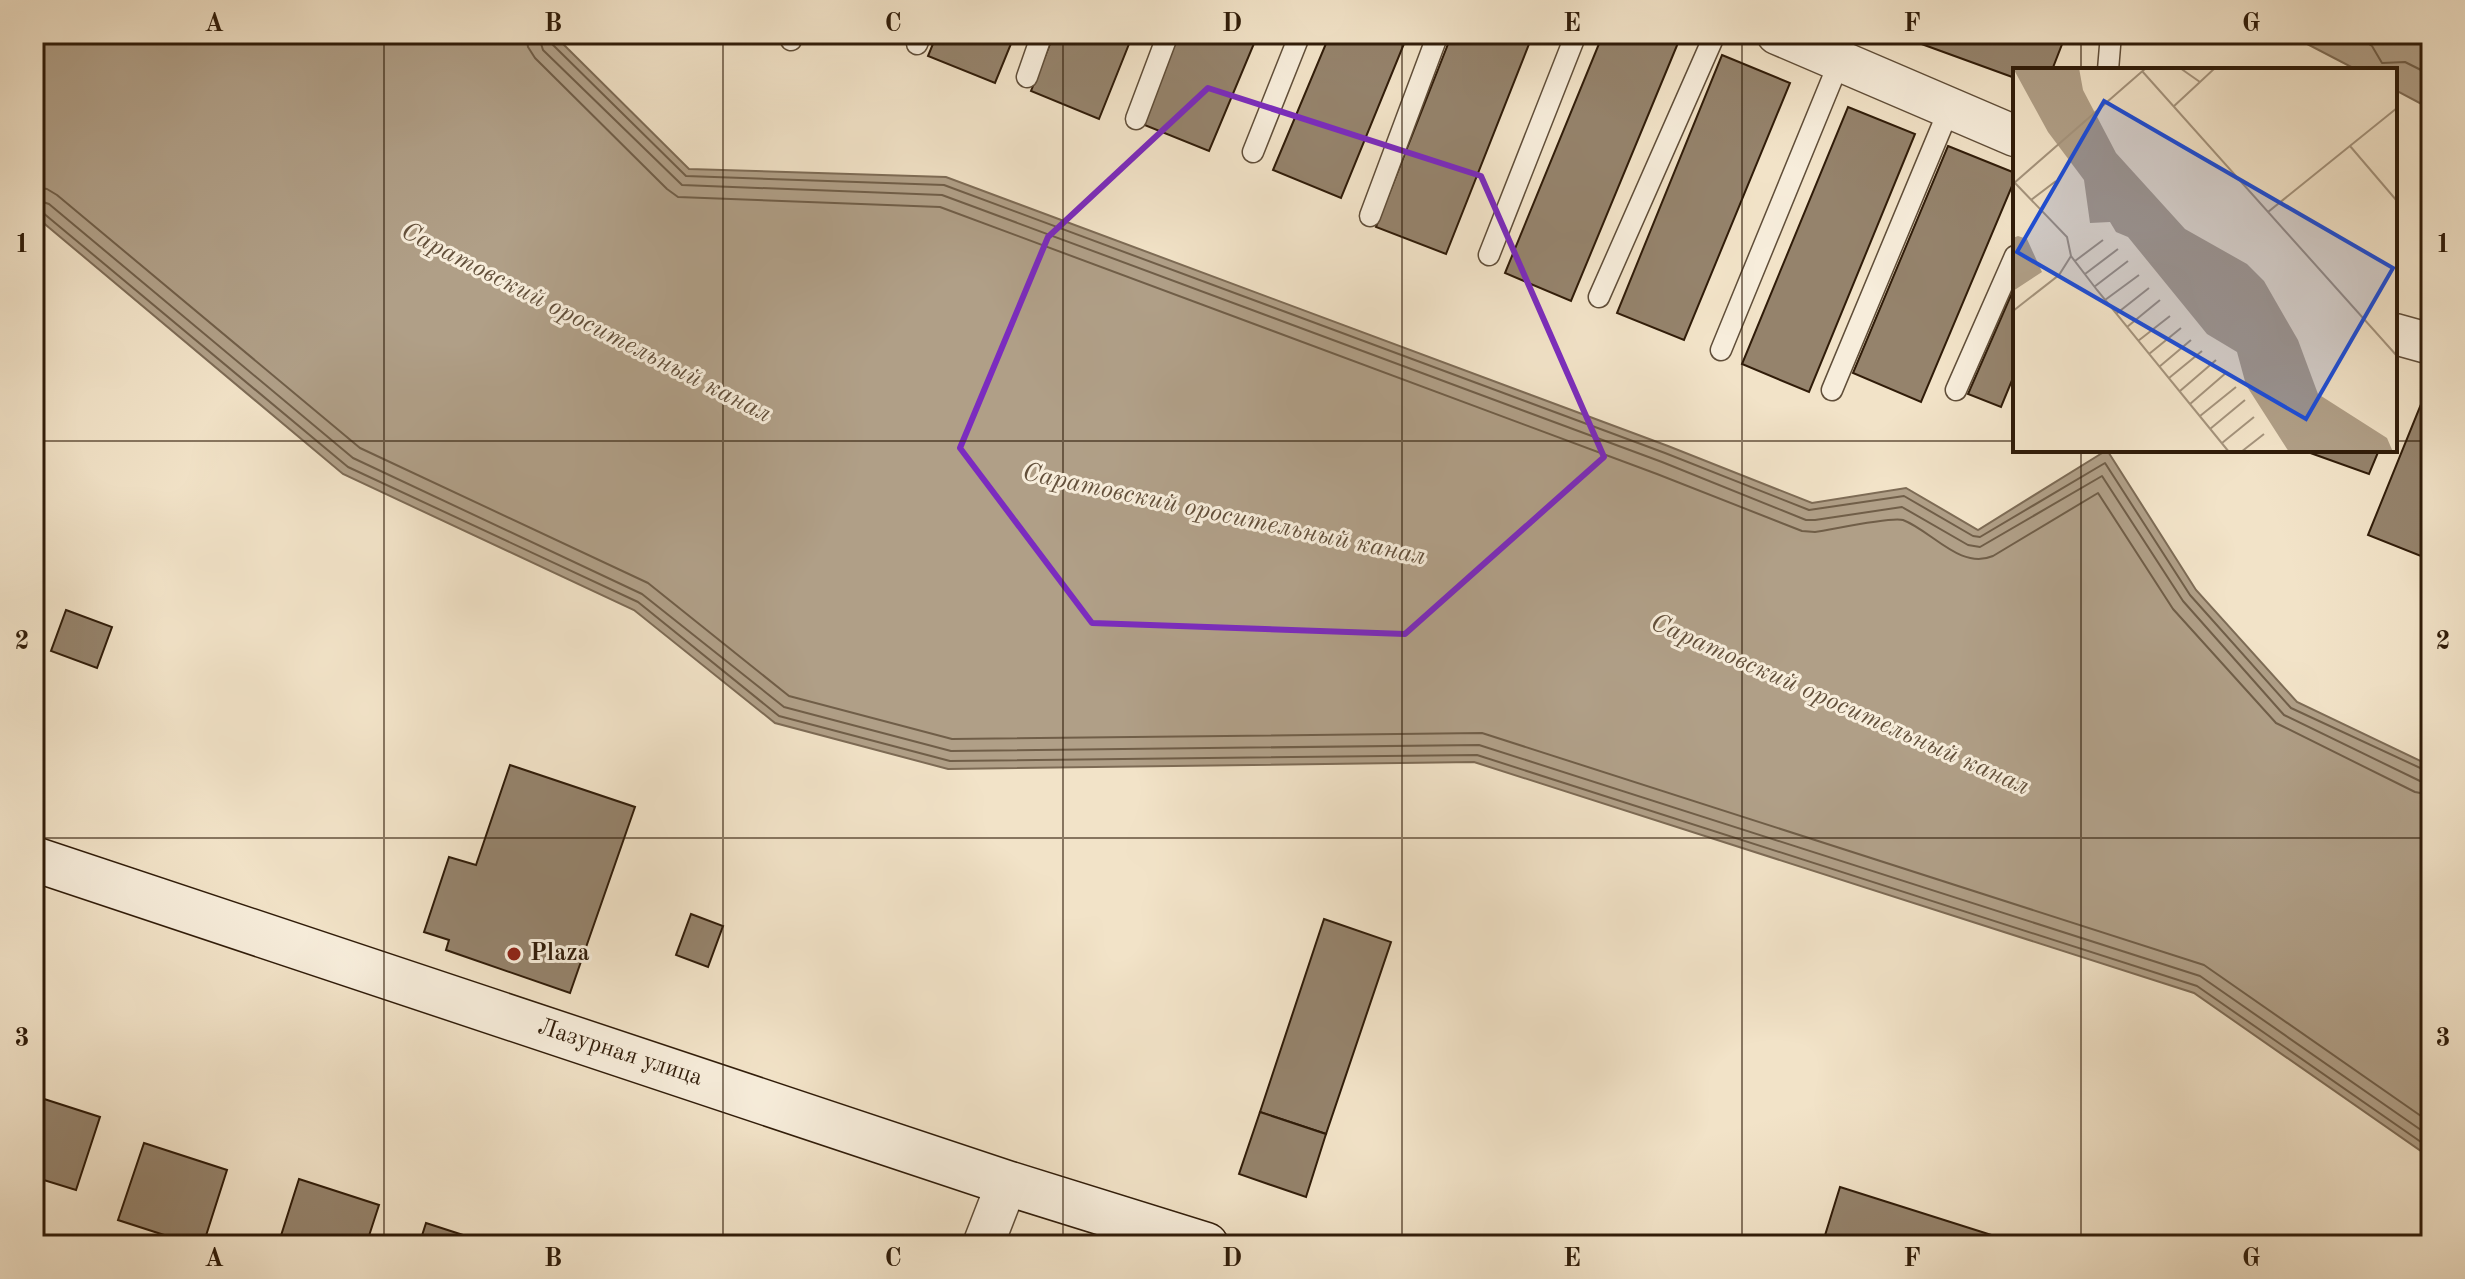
<svg xmlns="http://www.w3.org/2000/svg" width="2465" height="1279" font-family="'Old Standard TT',serif">
<style>
.water{fill:#b09f87;stroke:#7d6b55;stroke-width:2}
.lines{fill:none;stroke-linecap:round;stroke-linejoin:round}
.shore{stroke:#705e48;stroke-width:2}
.building{fill:#95836c;stroke:#301c09;stroke-width:2}
.lane-casing{stroke:#604e39;stroke-width:23}
.street-casing{stroke:#604e39;stroke-width:43}
.secondary-casing{stroke:#301c09;stroke-width:47}
.lane{stroke:#f7eddb;stroke-width:20}
.street{stroke:#f7eddb;stroke-width:40}
.secondary{stroke:#f7eddb;stroke-width:44}
.marked{fill:none;stroke:#7b2cbf;stroke-width:6;stroke-linejoin:round}
.grid{fill:none;stroke:#301c09;stroke-width:2;stroke-opacity:0.55}
.poi-dot{fill:#8f2418;stroke:#f7eddb;stroke-width:3}
.labels{text-anchor:middle;dominant-baseline:central;stroke-width:6;stroke-linejoin:round;paint-order:stroke}
.poi-label{font-size:24px;font-weight:bold;fill:#301c09;stroke:#f7eddb;text-anchor:start}
.street-label{font-size:24px;fill:#301c09;stroke:#f7eddb}
.water-label{font-size:26px;font-style:italic;fill:#63503b;stroke:#f7eddb}
.inset-road{fill:none;stroke:#a4937c;stroke-width:2}
.view{fill:#1d4ed8;fill-opacity:0.15;stroke:#1d4ed8;stroke-width:4}
.inset-edge{fill:none;stroke:#301c09;stroke-width:4}
.neatline{fill:none;stroke:#301c09;stroke-width:3}
.grid-label{font-size:26px;text-anchor:middle;font-weight:bold;fill:#301c09}
</style>
<rect width="100%" height="100%" fill="#f2e3c8"/>
<filter id="stains"><feTurbulence type="fractalNoise" baseFrequency=".0025" numOctaves="4"/><feColorMatrix values="0 0 0 0 .2 0 0 0 0 .09 0 0 0 0 .02 0 0 0 .5 -.17"/></filter>
<radialGradient id="worn" r=".72"><stop offset=".6" stop-color="#630" stop-opacity="0"/><stop offset="1" stop-color="#630" stop-opacity=".3"/></radialGradient>
<g class="water">
<polygon points="34,34 553,34 689,169 946,177 1668,446 1812,503 1906,488 1978,530 2107,450 2196,590 2297,702 2431,766 2431,1158 2194,993 1474,762 948,769 775,723 634,610 343,474 34,215"/>
<polygon points="2288,34 2431,34 2431,109 2395,90 2395,70 2357,70"/>
</g>
<g class="lines">
<g class="shore">
<path d="M526,34L528,47L535,58L667,189L678,197L940,207L1657,474L1802,531L1815,532C1831,530 1891,516 1903,520C1932,531 1960,570 1993,556L2098,493L2173,609L2276,723L2415,792L2431,795"/>
<polyline points="538,34 543,50 682,185 942,195 1662,462 1806,520 1815,520 1902,507 1968,545 1980,547 2102,476 2183,601 2284,715 2420,781 2431,783"/>
<polyline points="548,34 551,43 686,176 944,185 1665,453 1809,510 1904,496 1973,536 1980,537 2105,463 2190,595 2291,708 2431,773"/>
<polyline points="2353,34 2372,46 2382,63 2405,62 2431,75"/>
<polyline points="34,187 47,189 57,195 360,448 648,583 789,696 952,739 1482,733 2204,965 2431,1123"/>
<polyline points="34,199 49,204 353,458 642,594 784,707 951,751 1479,745 2200,976 2431,1137"/>
<polyline points="34,209 42,212 348,467 638,602 779,716 950,761 1477,755 2197,986 2431,1149"/>
</g>
</g>
<g class="building">
<polygon points="937,34 1015,34 995,83 928,56"/>
<polygon points="1054,34 1133,34 1099,119 1031,91"/>
<polygon points="1179,34 1258,34 1209,151 1142,124"/>
<polygon points="1330,34 1408,34 1341,198 1273,170"/>
<polygon points="1452,34 1533,34 1446,254 1376,227"/>
<polygon points="1603,34 1655,34 1678,43 1571,301 1505,273"/>
<polygon points="1894,34 2066,34 2052,70 2015,70 2015,78"/>
<polygon points="1722,55 1790,83 1684,340 1617,313"/>
<polygon points="1848,107 1915,134 1809,392 1742,364"/>
<polygon points="1948,146 2015,173 2015,179 1921,402 1853,373"/>
<polygon points="2015,286 2015,373 2001,407 1968,394"/>
<polygon points="2430,382 2431,382 2431,560 2368,535"/>
<polygon points="2302,450 2379,450 2369,474"/>
<polygon points="66,610 112,627 97,668 51,651"/>
<polygon points="510,765 635,807 570,993 446,950 449,940 424,932 449,857 476,865"/>
<polygon points="691,914 723,926 708,967 676,955"/>
<polygon points="1324,919 1391,942 1326,1134 1260,1112"/>
<polygon points="41,1098 100,1117 76,1190 34,1177 34,1120"/>
<polygon points="1260,1112 1326,1134 1306,1197 1239,1174"/>
<polygon points="144,1143 227,1170 203,1245 195,1245 118,1220"/>
<polygon points="299,1179 379,1205 366,1245 278,1245"/>
<polygon points="1840,1187 2023,1245 1822,1245"/>
<polygon points="426,1223 494,1245 419,1245"/>
</g>
<g class="lines">
<g class="lane-casing">
<g id="lane">
<polyline points="791,40 793,34"/>
<polyline points="917,44 921,34"/>
<polyline points="2108,70 2111,34"/>
<polyline points="1027,77 1042,34"/>
<polyline points="1136,119 1168,34"/>
<polyline points="1253,152 1300,34"/>
<polyline points="1370,216 1438,34"/>
<polyline points="1489,255 1576,34"/>
<polyline points="1599,297 1715,34"/>
<polyline points="1721,350 1840,60"/>
<polyline points="1832,390 1950,107"/>
<polyline points="1956,390 2015,256"/>
</g>
</g>
<g class="street-casing">
<g id="street">
<polyline points="1777,34 2015,136"/>
<polyline points="2395,334 2431,344"/>
<polyline points="983,1245 1007,1183"/>
</g>
</g>
<g class="secondary-casing">
<polyline id="secondary" points="34,859 1007,1183 1206,1245"/>
</g>
<use href="#lane" class="lane"/>
<use href="#street" class="street"/>
<use href="#secondary" class="secondary"/>
</g>
<path class="marked" d="M1208,88L1481,176L1604,457L1405,634L1092,623L960,448L1048,237Z"/>
<path class="grid" d="M384,34V1245M723,34V1245M1063,34V1245M1402,34V1245M1742,34V1245M2081,34V70M34,441H2015M2395,441H2431M2081,450V1245M34,838H2431"/>
<circle class="poi-dot" cx="514" cy="954" r="8"/>
<g class="labels">
<g class="poi-label">
<text x="530" y="954">Plaza</text>
</g>
<g class="street-label">
<text transform="translate(620 1053) rotate(18)">Лазурная улица</text>
</g>
<g class="water-label">
<text transform="translate(586 323) rotate(27)">Саратовский оросительный канал</text>
<text transform="translate(1224 515) rotate(12)">Саратовский оросительный канал</text>
<text transform="translate(1840 705) rotate(24)">Саратовский оросительный канал</text>
</g>
</g>
<g transform="translate(2013 68)">
<rect width="384" height="384" fill="#f2e3c8"/>
<path d="M0,0H66L70,22L103,85L172,161L234,196L251,213L285,272L305,326L374,370L380,384H276L233,317L224,284L194,266L115,169L103,164L97,154L77,155L71,112L35,64ZM5,168L14,171L29,204L0,223V170Z" fill="#b09f87"/>
<path class="inset-road" d="M167,0L187,14L202,0M129,3L384,288M160,39L187,14M337,78L384,133M2,115L54,169L58,188L84,222L216,384M0,116L133,0M18,132L43,113M255,144L384,40M62,193L90,172M72,206L105,181M81,219L115,193M92,232L126,207M0,243L46,207L58,188M103,246L136,220M114,259L147,232M125,273L157,248M136,286L168,260M146,299L178,272M156,310L189,283M167,323L203,292M177,336L214,304M187,348L223,319M197,361L232,332M209,375L241,349M228,384L251,366"/>
<path class="view" d="M91,33L380,200L293,351L4,184Z"/>
<rect width="384" height="384" class="inset-edge"/>
</g>
<rect width="2465" height="1279" fill="none" stroke="#f2e3c8" stroke-width="88"/>
<rect x="44" y="44" width="2377" height="1191" class="neatline"/>
<g class="grid-label">
<text x="214" y="31">A</text>
<text x="553" y="31">B</text>
<text x="893" y="31">C</text>
<text x="1232" y="31">D</text>
<text x="1572" y="31">E</text>
<text x="1912" y="31">F</text>
<text x="2251" y="31">G</text>
<text x="22" y="252">1</text>
<text x="2443" y="252">1</text>
<text x="22" y="649">2</text>
<text x="2443" y="649">2</text>
<text x="22" y="1046">3</text>
<text x="2443" y="1046">3</text>
<text x="214" y="1266">A</text>
<text x="553" y="1266">B</text>
<text x="893" y="1266">C</text>
<text x="1232" y="1266">D</text>
<text x="1572" y="1266">E</text>
<text x="1912" y="1266">F</text>
<text x="2251" y="1266">G</text>
</g>
<rect width="100%" height="100%" filter="url(#stains)"/>
<rect width="100%" height="100%" fill="url(#worn)"/>
</svg>
